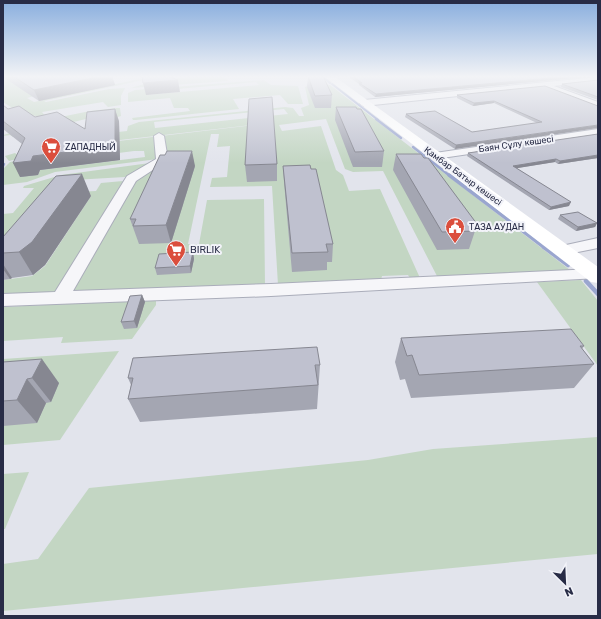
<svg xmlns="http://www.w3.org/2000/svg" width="601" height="619" font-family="Rubik,sans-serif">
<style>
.green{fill:#c3d6c3;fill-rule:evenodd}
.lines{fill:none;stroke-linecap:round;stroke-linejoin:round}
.stream-far3{stroke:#9aa6cf;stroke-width:2}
.stream-far2{stroke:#9aa6cf;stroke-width:2.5}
.stream-far1{stroke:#9aa6cf;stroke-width:3.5}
.stream{stroke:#9aa6cf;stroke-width:4.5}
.minor-casing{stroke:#aaadba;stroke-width:2}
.minor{fill:#f6f6f9;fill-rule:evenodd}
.secondary{fill:#fff;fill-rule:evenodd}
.wall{fill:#a4a6b2}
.shaded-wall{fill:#868791}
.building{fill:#bfc1cf;stroke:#868791}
.labels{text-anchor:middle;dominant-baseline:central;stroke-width:4;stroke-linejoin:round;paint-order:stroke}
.far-street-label{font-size:9px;fill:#282c46;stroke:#f2f3f9}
.far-poi-label{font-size:9px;fill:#282c46;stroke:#f2f3f9;text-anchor:start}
.poi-label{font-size:10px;fill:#282c46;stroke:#f2f3f9;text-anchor:start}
</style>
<rect width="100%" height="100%" fill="#e2e4ec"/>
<g class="green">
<polygon points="22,76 38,95 27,98 34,102 134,80 153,78 44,101 46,102 109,89 125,88 121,96 121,105 108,107 103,102 42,112 47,118 42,118 36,116 22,114 3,102 3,80"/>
<polygon points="195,76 224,76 228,81 131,88 163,78 169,79"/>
<path d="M264,80L271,85L298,86L303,104H288L280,95L233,99L239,109L136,120H133L132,118L190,111L188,108H174L170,98L128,102V93L135,90ZM256,82L259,85L146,95L177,89Z"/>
<path d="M309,85H330L570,270L438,278L383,171L353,172L345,169L326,119L279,125L282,131L321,126L336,170L343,175L349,191L380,189L420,278H410L408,275L382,276L381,280L278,285L272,186L210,187L212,178L227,177L230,146L217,147L219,134H211L188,244H199L207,200L264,199L265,285L71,293L135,180L158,159L55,172L27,182L3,185V169L10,162L76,146L279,122L76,145L9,161L5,156L15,153L18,155L81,132L87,125L91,135L127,131L128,126L139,122L285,107L293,108L299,116H304L301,108L309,105L305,87ZM284,109L288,114L155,128L154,122ZM134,151H144L145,157L40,170L38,175L25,165ZM290,247L332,262H325L291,256Z"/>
<path d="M117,108H120L121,116C116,118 111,116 106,114L13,137L10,135L3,136V135L40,125L46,120L90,111Z"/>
<polygon points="150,163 125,177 56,181 3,247 3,214 13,213 34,188 23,188 24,186 61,175"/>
<polygon points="123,181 55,293 3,295 3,280 32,276 45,266 91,196 56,193 96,191 101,183"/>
<polygon points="581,280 598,301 598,366 537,282"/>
<polygon points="153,300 156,301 156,305 132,339 61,343 63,337 3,341 3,307"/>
<polygon points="119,351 60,440 3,445 3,359"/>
<polygon points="598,437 598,554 3,611 3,564 38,559 89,488 368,460 433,449"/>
<polygon points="29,472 5,529 3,529 3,474"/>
</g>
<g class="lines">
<g class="stream-far3">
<polyline points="322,76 330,83"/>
<polyline points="332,84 378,120"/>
</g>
<g class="stream-far2">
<polyline points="376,119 401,138"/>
<polyline points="413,147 450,176"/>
<polyline points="3,166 4,164"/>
</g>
<polyline class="stream-far1" points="449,175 545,248"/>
<g class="stream">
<polyline points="544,247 568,265"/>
<polyline points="586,281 598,294"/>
</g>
<g class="minor-casing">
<g id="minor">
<polygon points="598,77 598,81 554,86 598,102 598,108 544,87 364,106 360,103 364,100"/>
<polygon points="598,129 598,135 435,159 431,158 429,156 431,154 435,153"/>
<polygon points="159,133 164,136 168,160 136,181 73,291 271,284 594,269 598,270 598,278 271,296 3,306 3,294 55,292 127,176 156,159 154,136"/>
<polygon points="598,238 598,248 563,255 557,253 555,250 557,247"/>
</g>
</g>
<use href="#minor" class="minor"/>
<polygon class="secondary" points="324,76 334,76 598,267 598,283 591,282"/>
</g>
<g class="wall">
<polygon points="3,76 112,76 115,85 39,101 3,77"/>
<polygon points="308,76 323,76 332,95 331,108 315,108 307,87"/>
<polygon points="348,76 596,76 375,97 359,85 359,84"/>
<polygon points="598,80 598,100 561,87 562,84"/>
<polygon points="457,95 598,106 455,149 405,117 406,114 472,132 537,123 494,103 473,106 457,98"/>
<polygon points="3,105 8,109 35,117 85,129 119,121 120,160 40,170 38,175 20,177 22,144 3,129"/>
<polygon points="336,107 384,151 382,167 353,167 335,120"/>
<polygon points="598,134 598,158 558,164 555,162 517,168 569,206 549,210 467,156 468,153"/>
<polygon points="396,154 424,158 477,224 475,230 475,231 469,249 437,250 393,170"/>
<polygon points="277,164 277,181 247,182 245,165"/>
<polygon points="195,166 171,243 139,244 130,219"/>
<polygon points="283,166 311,169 333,244 332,262 327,262 327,270 292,272 284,182"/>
<polygon points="91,196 45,265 33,275 12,278 10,279 3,280 3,237"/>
<polygon points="560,215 597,223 595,227 576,231 558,219"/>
<polygon points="193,252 194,259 191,273 157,275 155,268"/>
<polygon points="142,295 145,302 137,328 124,329 121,322"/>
<polygon points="401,338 584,346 582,349 594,364 574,388 411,398 405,379 400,380 395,362"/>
<polygon points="3,362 59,383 51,402 46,403 37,423 3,426"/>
<polygon points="320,365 317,409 140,422 128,399 131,385 128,378"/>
</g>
<g class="shaded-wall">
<polygon points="102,76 112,76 115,85 39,101 34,90"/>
<polygon points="572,76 596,76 375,97 376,94"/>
<polygon points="178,80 180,92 146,95 143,83"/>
<polygon points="494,101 494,103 473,106 474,103"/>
<polygon points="115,109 119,121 120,160 40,170 38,175 20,177 13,163 33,156 115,146"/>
<polygon points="598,125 598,128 455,149 456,145"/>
<polygon points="192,151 195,166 171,243 166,225"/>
<polygon points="598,155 598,158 558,164 560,161"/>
<polygon points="556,159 555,162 512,169 513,166"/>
<polygon points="82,174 91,196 45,265 33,275 19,252"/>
<polygon points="571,202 569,206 549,210 551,207"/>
<polygon points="597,223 595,227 576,231 578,227"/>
<polygon points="193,252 194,259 191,273 190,266"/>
<polygon points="3,264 12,278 10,279 3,269"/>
<polygon points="142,295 145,302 137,328 134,321"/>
<polygon points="42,359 59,383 51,402 32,378"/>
<polygon points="27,379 46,403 37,423 17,400"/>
</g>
<g class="building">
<polygon points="13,76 102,76 34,90"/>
<polygon points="142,76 168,76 178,80 143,83"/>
<polygon points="308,76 323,76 332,95 315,96"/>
<polygon points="352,76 572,76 376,94 359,83 362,83"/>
<polygon points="598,80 598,97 562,84"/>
<polygon points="545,86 598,106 598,125 456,145 406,114 435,111 472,132 542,122 494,101 474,103 457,95"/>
<polygon points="272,97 277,164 245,165 249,99"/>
<polygon points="3,105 8,109 19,106 35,117 57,112 85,129 87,112 115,109 115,146 33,156 31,161 13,163 25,138 3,121"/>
<polygon points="336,107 356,107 357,109 361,109 384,151 355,152"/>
<polygon points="598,134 598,155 560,161 556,159 513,166 571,202 551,207 468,153"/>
<polygon points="167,151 192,151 166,225 133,226 136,219 130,219 160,155 165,155"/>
<polygon points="396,154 421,154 424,158 428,158 477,224 471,224 475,231 442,232"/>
<polygon points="310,165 311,169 316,169 333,244 326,244 328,252 292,253 283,166"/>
<polygon points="82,174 32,242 19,252 3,253 3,237 56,176"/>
<polygon points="578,212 597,223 578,227 560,215"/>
<polygon points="193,252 190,266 155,268 159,254"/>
<polygon points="142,295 134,321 121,322 130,296"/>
<polygon points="571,329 584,346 580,346 594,364 419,375 412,355 407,356 401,338"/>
<polygon points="317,347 320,365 315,365 318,385 128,399 133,378 128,378 133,358"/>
<polygon points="42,359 32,378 27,379 17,400 3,401 3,362"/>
</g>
<linearGradient id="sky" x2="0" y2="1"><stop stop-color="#89aede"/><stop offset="0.47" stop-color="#f2f3f6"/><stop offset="1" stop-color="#f2f3f6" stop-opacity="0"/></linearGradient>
<rect width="601" height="163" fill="url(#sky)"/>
<defs>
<g id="supermarket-pin" transform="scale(1)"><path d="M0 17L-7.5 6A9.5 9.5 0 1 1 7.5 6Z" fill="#db4e3d" stroke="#f2f3f9"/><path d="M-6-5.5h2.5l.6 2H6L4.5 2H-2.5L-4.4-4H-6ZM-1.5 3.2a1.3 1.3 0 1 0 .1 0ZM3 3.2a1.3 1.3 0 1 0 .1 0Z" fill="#fff"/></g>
<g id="civic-pin" transform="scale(1)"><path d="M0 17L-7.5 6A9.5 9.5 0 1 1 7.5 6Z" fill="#db4e3d" stroke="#f2f3f9"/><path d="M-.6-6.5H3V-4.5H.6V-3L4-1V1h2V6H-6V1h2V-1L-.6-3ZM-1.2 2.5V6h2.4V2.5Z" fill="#fff"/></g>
</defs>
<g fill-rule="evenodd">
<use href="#supermarket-pin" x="51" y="147"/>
<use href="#civic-pin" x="455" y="227"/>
<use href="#supermarket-pin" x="176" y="250"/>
</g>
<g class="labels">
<g class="far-street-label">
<text transform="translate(516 144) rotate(-8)">Баян Сұлу көшесі</text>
<text transform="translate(463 176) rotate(36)">Қамбар Батыр көшесі</text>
</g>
<g class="far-poi-label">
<text x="65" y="147">ZАПАДНЫЙ</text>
<text x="469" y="227">ТАЗА АУДАН</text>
</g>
<g class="poi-label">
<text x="190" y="250">BIRLIK</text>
</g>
</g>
<rect width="601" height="619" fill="none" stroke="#282c46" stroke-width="8"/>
<g transform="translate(565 583) rotate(156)" stroke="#f2f3f9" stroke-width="3" paint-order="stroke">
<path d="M0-3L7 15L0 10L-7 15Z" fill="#282c46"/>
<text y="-6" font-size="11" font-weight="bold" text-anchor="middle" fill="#282c46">N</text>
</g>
</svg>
